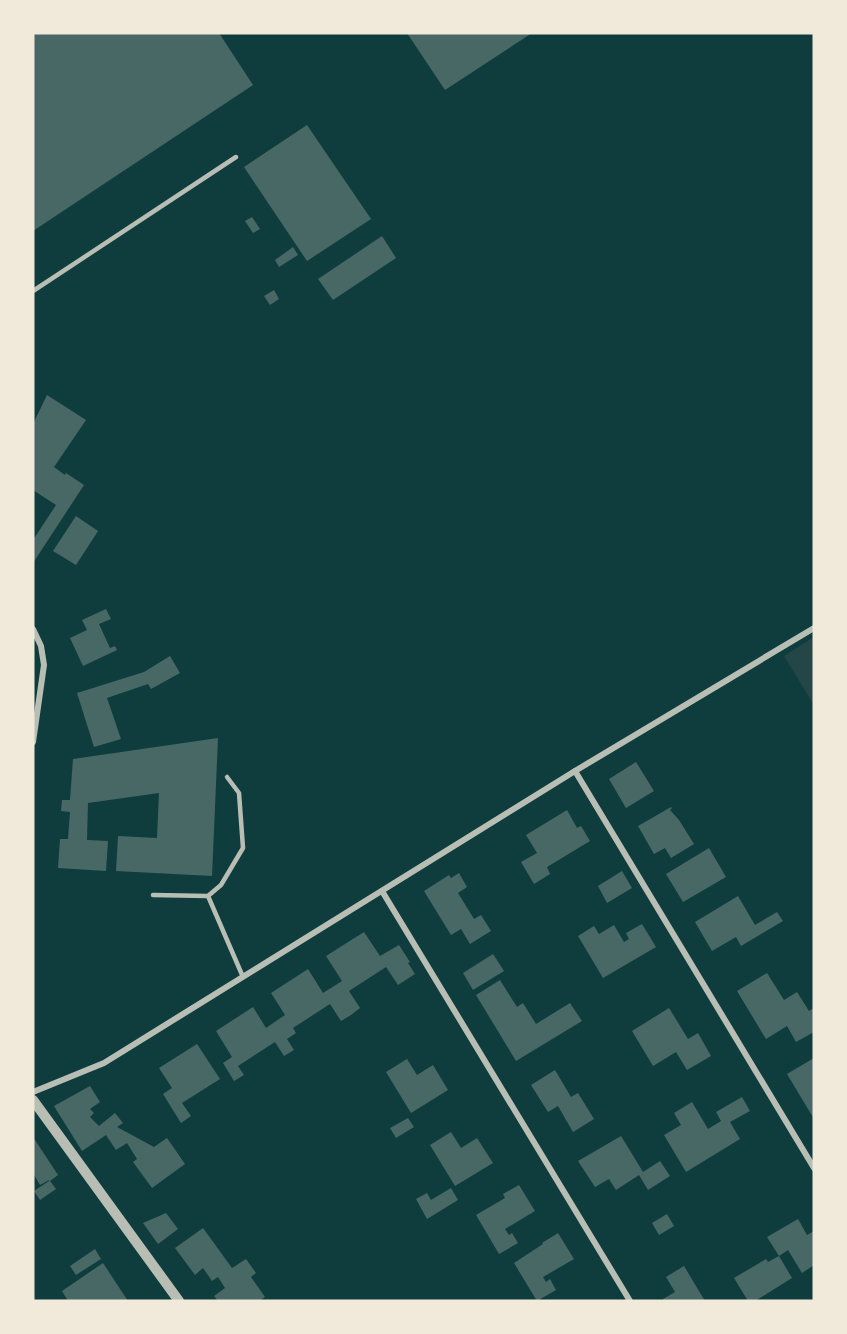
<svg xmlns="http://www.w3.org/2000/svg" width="847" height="1334" font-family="'Open Sans',sans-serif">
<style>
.green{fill:#244646}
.building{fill:#486865}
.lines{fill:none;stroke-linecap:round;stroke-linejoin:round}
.service{stroke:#b8beb3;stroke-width:4.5}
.minor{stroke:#b8beb3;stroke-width:6}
.tertiary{stroke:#b8beb3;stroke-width:10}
</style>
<rect width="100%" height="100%" fill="#0f3d3e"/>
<polygon class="green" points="814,637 814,705 784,656"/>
<g class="building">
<polygon points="33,33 219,33 253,85 33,231"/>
<polygon points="407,33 532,33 445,90"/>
<polygon points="307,125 371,219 307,261 244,167"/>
<polygon points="252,217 260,229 253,233 245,221"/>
<polygon points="382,236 396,258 333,300 318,279"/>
<polygon points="293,247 298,255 279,267 275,260"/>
<polygon points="274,290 279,299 270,305 264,296"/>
<polygon points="47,395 86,420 54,467 65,475 66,473 84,485 33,563 33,536 35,537 56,505 33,490 33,424"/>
<polygon points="76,516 98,531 76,565 53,551"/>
<polygon points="106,609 111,619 99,624 110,648 115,646 117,650 83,666 70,638 87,630 82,620"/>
<polygon points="170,656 180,673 151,689 148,684 107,698 121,739 94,747 77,693 144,672"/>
<polygon points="218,738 212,876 116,871 118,836 157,838 159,793 88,803 87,840 108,841 106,871 58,868 60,839 68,839 70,812 61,811 62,800 70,800 73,759"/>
<polygon points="636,762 654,791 626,808 609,779"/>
<polygon points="671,807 672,808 670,810 679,820 694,844 671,858 665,848 654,854 638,826"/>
<polygon points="567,810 577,828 581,826 590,841 547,867 550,874 534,884 521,862 537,853 526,835"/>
<polygon points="709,848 726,877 683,902 666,874"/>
<polygon points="622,871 632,888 607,903 598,886"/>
<polygon points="459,873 467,887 458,893 474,919 481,915 491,931 470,944 461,929 451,935 424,891 449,875 451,878"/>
<polygon points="738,896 755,925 777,912 783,921 741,946 736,937 712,951 695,922"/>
<polygon points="642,924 656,947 603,978 578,936 594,926 599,934 614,925 624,942 629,939 626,933"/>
<polygon points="364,932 380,956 399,945 410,962 408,963 415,974 398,985 386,967 349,991 360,1008 351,1015 341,1021 330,1004 293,1028 296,1033 287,1039 294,1050 284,1056 275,1042 238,1066 244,1075 234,1081 223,1063 232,1057 216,1031 253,1007 266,1028 285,1015 271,993 308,969 323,993 342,981 326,956"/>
<polygon points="493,954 504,971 473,990 463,973"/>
<polygon points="767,973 784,1000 797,992 809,1011 814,1008 814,1032 796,1042 787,1026 766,1039 737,991"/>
<polygon points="500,980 517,1007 523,1003 536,1024 570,1003 582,1021 516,1061 476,995"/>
<polygon points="669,1008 688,1039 698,1033 711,1056 687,1070 676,1052 653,1066 632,1031"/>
<polygon points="197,1044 220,1079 182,1103 191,1116 181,1123 163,1094 172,1088 159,1068"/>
<polygon points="814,1058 814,1119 787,1074"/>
<polygon points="407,1059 417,1075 433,1065 448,1090 411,1113 386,1072"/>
<polygon points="555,1070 571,1097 578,1093 594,1119 573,1132 558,1106 548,1112 531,1085"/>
<polygon points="90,1086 100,1102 90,1109 94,1113 90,1117 99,1126 115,1113 123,1123 117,1127 154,1147 167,1138 185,1164 152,1188 133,1162 137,1159 127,1143 116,1150 106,1135 82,1151 54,1106"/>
<polygon points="742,1097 750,1111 730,1122 740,1139 686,1172 664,1135 681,1125 674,1113 692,1102 708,1129 721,1121 716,1112"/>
<polygon points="408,1118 414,1127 396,1138 390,1128"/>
<polygon points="451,1132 461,1148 477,1138 493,1163 455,1186 430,1145"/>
<polygon points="621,1136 643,1172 660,1161 670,1176 648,1190 639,1175 616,1190 609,1179 595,1187 578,1161"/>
<polygon points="33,1137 58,1175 50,1181 56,1189 40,1200 34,1191 49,1181 49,1180 40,1185 33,1173"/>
<polygon points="519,1185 535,1211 505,1229 509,1235 512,1233 518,1243 499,1254 476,1215 505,1198 503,1194"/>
<polygon points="451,1188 458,1200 427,1219 416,1199 427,1193 431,1200"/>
<polygon points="166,1213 178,1229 158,1244 143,1223"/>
<polygon points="667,1214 674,1226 659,1235 652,1223"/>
<polygon points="798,1219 807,1235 814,1231 814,1265 802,1273 788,1250 779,1256 767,1237"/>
<polygon points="203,1228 232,1268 246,1259 256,1273 251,1277 265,1297 259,1301 218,1301 214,1296 225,1288 218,1277 212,1281 203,1268 195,1275 175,1248"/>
<polygon points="558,1233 574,1259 543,1277 546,1282 550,1279 556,1290 537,1301 514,1263 543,1244 542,1243"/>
<polygon points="95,1249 101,1259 76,1275 70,1266"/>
<polygon points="779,1256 792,1278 755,1301 748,1301 734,1278 766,1259 768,1262"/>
<polygon points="103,1263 128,1301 68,1301 62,1291"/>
<polygon points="684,1266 705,1301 664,1301 663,1299 675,1292 666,1277"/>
</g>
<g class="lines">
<g class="service">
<polyline points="33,291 236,157"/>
<polyline points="153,895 208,896 221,885 243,848 239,793 227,777"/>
<polyline points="208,896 243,977"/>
</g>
<g class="minor">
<polyline points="33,629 41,646 44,665 33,742"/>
<polyline points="575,771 814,1168"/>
<polyline points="382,891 630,1301"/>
<polyline points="33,1092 104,1063 575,771 814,628"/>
</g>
<polyline class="tertiary" points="33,1100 179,1301"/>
</g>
<rect width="847" height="1334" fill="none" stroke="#f1e9da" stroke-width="69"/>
</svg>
